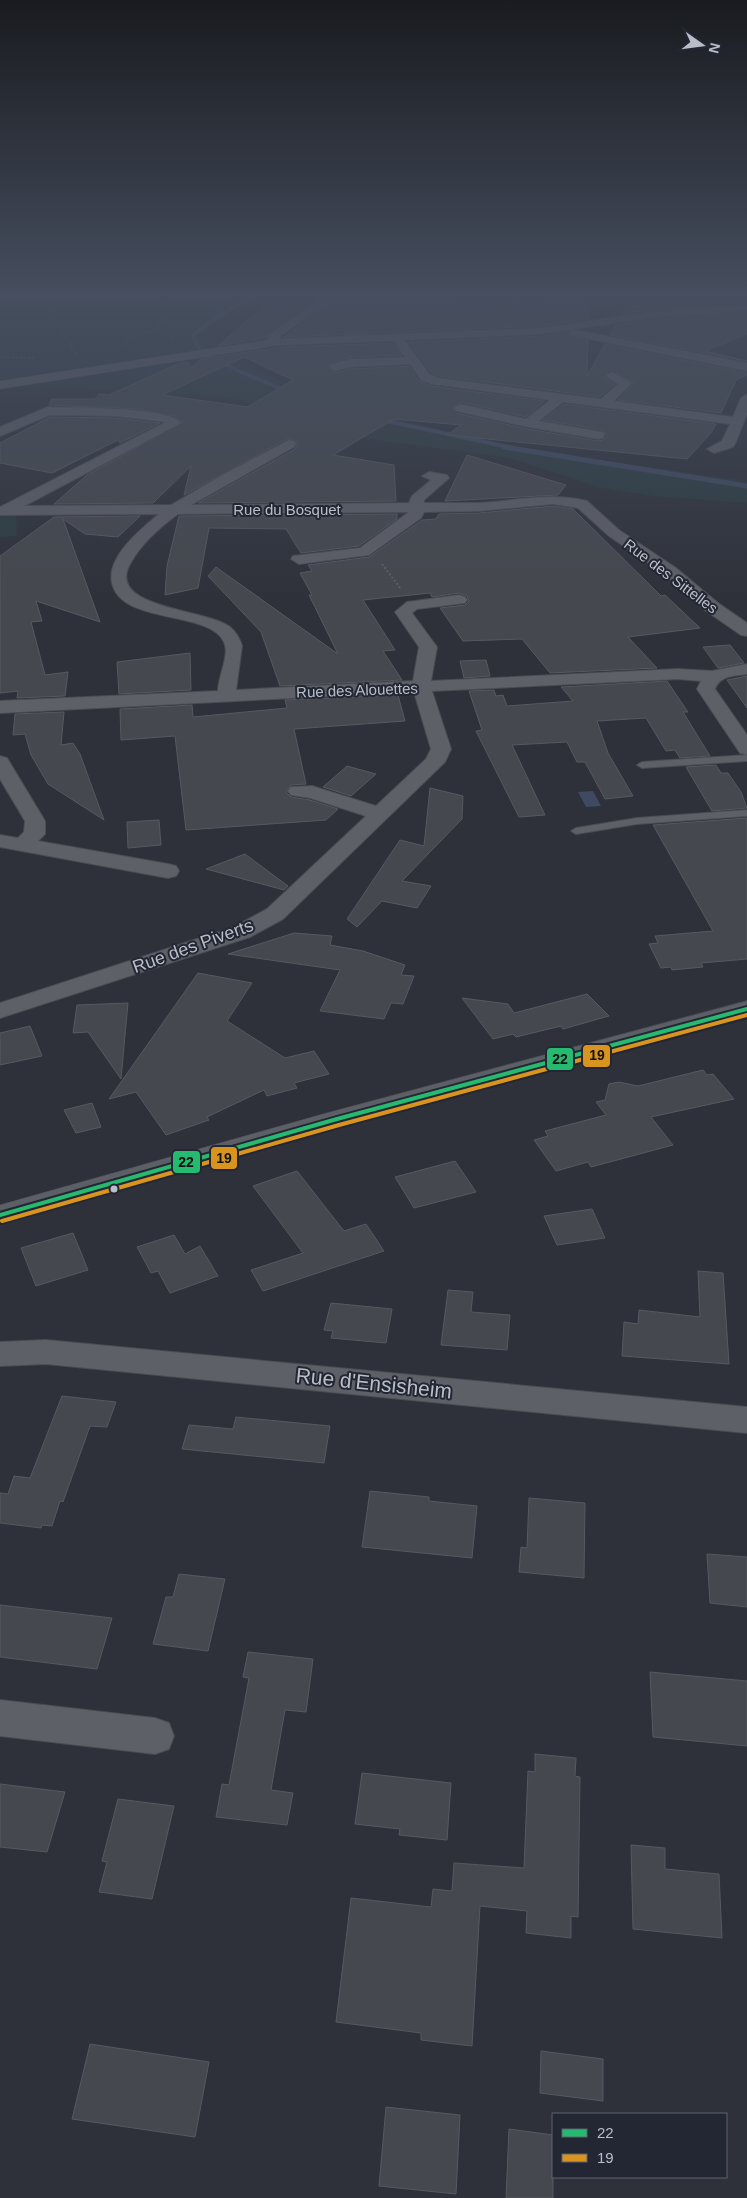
<svg xmlns="http://www.w3.org/2000/svg" width="747" height="2198" font-family="Arial,sans-serif">
<style>
.green{fill:#2c3b3f}
.water{fill:#3f4a61}
.lines{fill:none;stroke-linecap:round;stroke-linejoin:round}
.stream-far1{stroke:#3f4a61;stroke-width:4}
.stream{stroke:#3f4a61;stroke-width:5}
.building{fill:#45484e;stroke:#565961;fill-rule:evenodd}
.service-casing{stroke:#4a4c52;stroke-width:2}
.minor-casing{stroke:#4a4c52;stroke-width:2}
.tertiary-casing{stroke:#4a4c52;stroke-width:1}
.secondary-casing{stroke:#4a4c52;stroke-width:1}
.path-far1{stroke:#5c5f64;stroke-width:1;stroke-dasharray:2 2;stroke-linecap:butt}
.path{stroke:#5c5f64;stroke-width:2;stroke-dasharray:2 2;stroke-linecap:butt}
.service{fill:#5e6067;fill-rule:evenodd}
.minor{fill:#5e6067;fill-rule:evenodd}
.tertiary{fill:#5e6067;fill-rule:evenodd}
.secondary{fill:#5c5f65;fill-rule:evenodd}
.bus-1-casing{stroke:#222733;stroke-width:8}
.bus-2-casing{stroke:#222733;stroke-width:8}
.bus-1{stroke:#26b970;stroke-width:4}
.bus-2{stroke:#d99420;stroke-width:4}
.bus-dot{fill:#b9bec9;stroke:#222733;stroke-width:2}
.labels{text-anchor:middle;dominant-baseline:central;stroke-width:4;stroke-linejoin:round;paint-order:stroke}
.far-street-label{font-size:15px;fill:#b9bec9;stroke:#222733}
.street-label{font-size:18px;fill:#b9bec9;stroke:#222733}
.near-street-label{font-size:21px;fill:#b9bec9;stroke:#222733}
.line-badge{stroke:#222733;stroke-width:2}
.pale-badge-label{font-size:14px;text-anchor:middle;font-weight:bold;fill:#111}
</style>
<rect width="100%" height="100%" fill="#2e3139"/>
<g class="green">
<path d="M0,295H253L238,302L199,337L207,350C266,376 326,399 389,416C505,449 628,464 747,481V503L653,496L602,488L509,458L223,419L252,403L221,397L142,391L0,387Z"/>
<polygon points="0,514 16,514 17,536 0,537"/>
</g>
<polygon class="water" points="593,791 601,806 586,807 578,792"/>
<g class="lines">
<g class="stream-far1">
<polyline points="255,295 211,321 193,335 200,351 241,372 289,392"/>
<polyline points="378,419 512,448"/>
</g>
<polyline class="stream" points="504,447 747,486"/>
</g>
<g class="building">
<polygon points="551,295 588,296 588,319 542,326 284,337 330,302 551,300"/>
<polygon points="690,300 715,301 713,305 655,309 622,314 627,306 651,307 654,302 689,304"/>
<polygon points="269,302 311,302 274,329 265,338 218,346"/>
<polygon points="747,313 747,334 705,351 747,361 610,335 616,325 655,319"/>
<polygon points="568,332 570,337 588,340 587,376 605,344 747,373 747,375 736,380 721,413 618,400 634,383 613,370 604,377 615,384 600,397 439,376 430,372 409,342 542,336"/>
<path d="M393,343L402,355L351,357L331,362L327,367L335,373L351,369L409,366L419,381L431,386L545,401L526,417L460,402L452,408L456,413L528,429L598,441L603,440L607,436L603,430L543,420L564,404L716,424L711,433L687,459L447,435L461,425L394,419L333,455L394,465L396,501L198,503L295,449L298,443L289,438L184,495L191,466L153,503L54,504L87,475L183,422L173,416L140,409L49,405L52,399H95L99,394L109,395L180,363L188,362L191,368L201,359L281,347ZM244,357L293,380L248,407L162,395Z"/>
<polygon points="50,417 115,418 160,423 120,443 118,440 52,473 0,463 0,443"/>
<polygon points="467,455 566,485 558,495 445,501"/>
<polygon points="553,506 573,509 661,596 665,595 700,628 628,637 657,668 550,673 522,639 463,641 440,608 465,605 469,601 467,596 459,593 432,597 430,593 363,600 395,650 383,651 402,680 280,686 261,632 208,576 216,567 338,654 309,595 312,595 300,573 312,571 308,565 369,557 422,520 436,519 439,514 479,513"/>
<polygon points="397,514 397,519 359,546 301,553 286,529 209,528 198,588 165,595 167,566 179,516"/>
<polygon points="140,516 118,537 85,534 63,519 100,622 36,601 42,621 31,622 45,675 68,672 65,696 17,698 18,691 0,693 0,556 54,517"/>
<polygon points="730,645 744,663 718,668 703,647"/>
<polygon points="190,653 191,690 119,694 117,662"/>
<polygon points="486,660 490,676 464,678 460,661"/>
<polygon points="747,676 747,708 727,680"/>
<polygon points="667,681 688,712 683,712 710,756 680,758 675,750 666,751 646,718 597,721 608,753 633,796 605,799 585,762 577,762 567,742 512,745 545,815 519,817 476,731 482,730 469,691 494,690 496,696 503,695 507,706 573,701 561,687"/>
<polygon points="398,695 405,721 294,729 306,784 291,785 286,792 291,797 310,800 338,809 326,820 186,830 175,736 121,740 120,709 192,705 193,717 287,708 285,700"/>
<polygon points="64,712 61,745 73,743 80,754 104,820 48,784 31,755 25,734 13,735 15,714"/>
<polygon points="716,765 721,773 728,773 741,792 747,808 712,811 686,767"/>
<polygon points="347,766 376,774 351,796 323,787"/>
<polygon points="430,788 463,796 462,819 402,881 431,886 417,908 382,901 357,927 347,919 400,840 424,846"/>
<polygon points="747,818 747,959 701,963 703,967 672,970 671,967 661,968 649,944 658,943 655,936 713,931 653,825"/>
<polygon points="159,820 161,845 128,848 127,822"/>
<polygon points="245,854 288,886 284,890 206,869"/>
<polygon points="294,933 332,936 330,945 363,951 405,965 401,975 414,976 403,1004 391,1003 384,1019 320,1011 340,970 228,954"/>
<polygon points="198,973 252,983 227,1021 285,1058 314,1051 329,1074 294,1083 297,1088 267,1096 264,1090 207,1117 209,1120 166,1135 136,1092 109,1099"/>
<polygon points="587,994 609,1016 563,1029 561,1026 516,1037 513,1034 493,1039 462,998 508,1004 514,1013"/>
<polygon points="128,1003 121,1079 88,1032 73,1033 77,1005"/>
<polygon points="30,1026 42,1056 0,1065 0,1033"/>
<polygon points="703,1070 707,1075 713,1074 734,1099 651,1117 673,1145 591,1167 588,1162 556,1171 534,1140 548,1136 545,1131 606,1115 596,1102 605,1100 609,1084 619,1082 638,1086"/>
<polygon points="92,1103 101,1127 76,1133 64,1110"/>
<polygon points="455,1161 476,1192 414,1208 395,1177"/>
<polygon points="297,1171 344,1231 366,1224 384,1251 263,1291 251,1270 303,1253 253,1186"/>
<polygon points="592,1209 605,1238 557,1245 544,1216"/>
<polygon points="73,1233 88,1270 36,1286 21,1248"/>
<polygon points="174,1235 185,1254 200,1246 218,1276 170,1293 158,1271 151,1273 137,1247"/>
<polygon points="698,1271 723,1273 729,1364 622,1356 624,1322 638,1324 639,1310 700,1317"/>
<polygon points="448,1290 473,1292 471,1312 510,1315 507,1350 441,1345"/>
<polygon points="331,1303 392,1309 386,1343 331,1338 333,1331 324,1330"/>
<polygon points="62,1396 116,1402 107,1427 90,1426 63,1502 60,1501 52,1526 42,1525 41,1528 0,1523 0,1493 8,1494 14,1476 30,1478"/>
<polygon points="236,1417 330,1426 324,1463 182,1449 189,1425 233,1429"/>
<polygon points="370,1491 429,1497 429,1501 477,1506 472,1558 362,1547"/>
<polygon points="529,1498 585,1503 584,1578 519,1572 521,1547 527,1548"/>
<polygon points="707,1554 747,1557 747,1607 710,1603"/>
<polygon points="179,1574 225,1579 208,1651 153,1644 166,1597 173,1597"/>
<polygon points="0,1605 112,1618 97,1669 0,1657"/>
<polygon points="248,1652 313,1659 306,1712 285,1710 271,1790 293,1793 287,1825 216,1817 222,1784 229,1785 249,1678 243,1677"/>
<polygon points="650,1672 747,1681 747,1746 653,1737"/>
<polygon points="535,1754 576,1758 575,1776 580,1777 578,1917 571,1916 571,1938 526,1933 527,1911 480,1906 472,2046 421,2040 421,2033 336,2022 351,1898 431,1907 433,1889 452,1891 454,1863 524,1868 528,1771 535,1772"/>
<polygon points="362,1773 451,1783 447,1840 399,1835 400,1829 355,1824"/>
<polygon points="0,1784 65,1792 47,1852 0,1847"/>
<polygon points="118,1799 174,1806 152,1899 99,1892 107,1862 102,1861"/>
<polygon points="631,1845 665,1848 665,1869 719,1874 722,1938 633,1929"/>
<polygon points="90,2044 209,2062 195,2137 72,2119"/>
<polygon points="541,2051 603,2059 603,2101 540,2093"/>
<polygon points="386,2107 460,2115 456,2194 379,2186"/>
<polygon points="509,2129 553,2135 553,2198 506,2198"/>
</g>
<g class="lines">
<g class="service-casing">
<g id="service">
<polygon points="747,755 747,761 642,768 637,765 642,762"/>
<polygon points="747,810 747,816 637,824 576,834 571,831 576,828 637,818"/>
</g>
</g>
<g class="minor-casing">
<g id="minor">
<polygon points="326,295 459,295 454,298 331,298"/>
<polygon points="747,305 747,311 655,317 542,334 405,340 429,374 438,378 601,399 618,384 606,376 612,372 632,383 614,401 733,417 741,398 747,394 747,414 735,444 733,447 714,453 707,449 722,441 730,424 563,402 539,421 603,432 605,435 603,438 598,439 528,427 456,411 454,408 460,404 526,419 550,400 432,384 421,380 410,364 351,367 335,371 329,367 331,364 351,359 405,357 394,341 277,345 271,342 277,339 542,328 655,311"/>
<polygon points="574,330 747,363 747,371 570,335 570,331"/>
<path d="M48,407C72,408 168,406 181,423L24,506L171,505L226,473L289,440L294,441L296,444L294,447L191,505L409,503L412,496L431,480L422,476L429,472L447,475L449,478L424,500V503C442,503 460,503 479,503C515,501 551,492 587,501L619,530L676,568L718,603L747,623V636L741,635L706,611L664,574L609,536L578,508L553,504L479,511L424,512L421,518L369,555L299,564L291,559L293,556L360,548L409,512L178,514C160,527 141,544 130,564C105,609 209,609 230,627C236,632 240,639 242,646L236,690L413,681L419,647L395,612L407,602L459,595L465,597L467,600L465,603L417,609L412,613L437,647L431,681L678,669L712,671L747,664V674C735,676 720,675 715,689L747,735V755L740,753L697,689L701,681L678,679L432,691L451,749L445,762L283,919L250,937L0,1018V1003L234,927L267,909L366,816L310,798L291,795L288,791L291,787L312,786L376,806L426,759L431,749L414,692L0,713V701L218,691C218,676 230,656 224,642C210,610 121,625 112,583C106,557 141,529 159,514L0,515V507L166,422L115,416L50,415L0,436V427Z"/>
<polygon points="0,756 7,758 45,821 45,834 38,841 168,864 176,866 179,871 176,876 168,878 0,847 0,835 18,838 24,832 25,821 0,779"/>
<polygon points="46,1340 747,1407 747,1433 46,1364 0,1366 0,1342"/>
<polygon points="0,1700 155,1718 169,1723 174,1736 169,1749 155,1754 0,1736"/>
</g>
</g>
<g class="tertiary-casing">
<path id="tertiary" d="M323,295H334C319,313 297,323 279,338L283,342L281,345L0,389V381L267,340L268,336C286,321 305,310 323,295Z"/>
</g>
<g class="secondary-casing">
<polygon id="secondary" points="747,1001 747,1017 347,1125 0,1225 0,1205 327,1113"/>
</g>
<g class="path-far1">
<polyline points="38,295 77,355"/>
<polyline points="167,321 173,339"/>
<path d="M124,346C135,327 160,342 170,306L161,304L176,295"/>
<polyline points="0,357 36,358"/>
</g>
<polyline class="path" points="382,564 401,589"/>
<use href="#service" class="service"/>
<use href="#minor" class="minor"/>
<use href="#tertiary" class="tertiary"/>
<use href="#secondary" class="secondary"/>
<g class="bus-1-casing">
<polyline id="bus-1" points="0,1215 337,1119 747,1009"/>
</g>
<g class="bus-2-casing">
<polyline id="bus-2" points="2,1221 339,1125 747,1015"/>
</g>
<use href="#bus-1" class="bus-1"/>
<use href="#bus-2" class="bus-2"/>
</g>
<linearGradient id="sky" x2="0" y2="1"><stop stop-color="#191b1f"/><stop offset="0.49" stop-color="#464e5f"/><stop offset="1" stop-color="#464e5f" stop-opacity="0"/></linearGradient>
<rect width="747" height="602" fill="url(#sky)"/>
<circle class="bus-dot" cx="114" cy="1189" r="4.5"/>
<g class="labels">
<g class="far-street-label">
<text x="287" y="509">Rue du Bosquet</text>
<text transform="translate(671 576) rotate(37)">Rue des Sittelles</text>
<text transform="translate(357 690) rotate(-2)">Rue des Alouettes</text>
</g>
<g class="street-label">
<text transform="translate(193 946) rotate(-20)">Rue des Piverts</text>
</g>
<g class="near-street-label">
<text transform="translate(374 1383) rotate(6)">Rue d'Ensisheim</text>
</g>
</g>
<g class="line-badge">
<rect x="582" y="1044" width="29" height="24" rx="5" fill="#d99420"/>
<rect x="546" y="1047" width="28" height="24" rx="5" fill="#26b970"/>
<rect x="210" y="1146" width="28" height="24" rx="5" fill="#d99420"/>
<rect x="172" y="1150" width="29" height="24" rx="5" fill="#26b970"/>
</g>
<g class="pale-badge-label">
<text x="597" y="1060">19</text>
<text x="560" y="1064">22</text>
<text x="224" y="1163">19</text>
<text x="186" y="1167">22</text>
</g>
<rect x="552" y="2113" width="175" height="65" fill="#222733" stroke="#5e636f"/>
<rect x="562" y="2129" width="25" height="8" fill="#26b970" stroke="#5e636f"/>
<text x="597" y="2138" font-size="15" fill="#b9bec9">22</text>
<rect x="562" y="2154" width="25" height="8" fill="#d99420" stroke="#5e636f"/>
<text x="597" y="2163" font-size="15" fill="#b9bec9">19</text>
<g transform="translate(702 45) rotate(104)" stroke="#222733" stroke-width="4" paint-order="stroke">
<path d="M0-4L9 19L0 12L-9 19Z" fill="#b9bec9"/>
<text y="-8" font-size="14" font-weight="bold" text-anchor="middle" fill="#b9bec9">N</text>
</g>
</svg>
